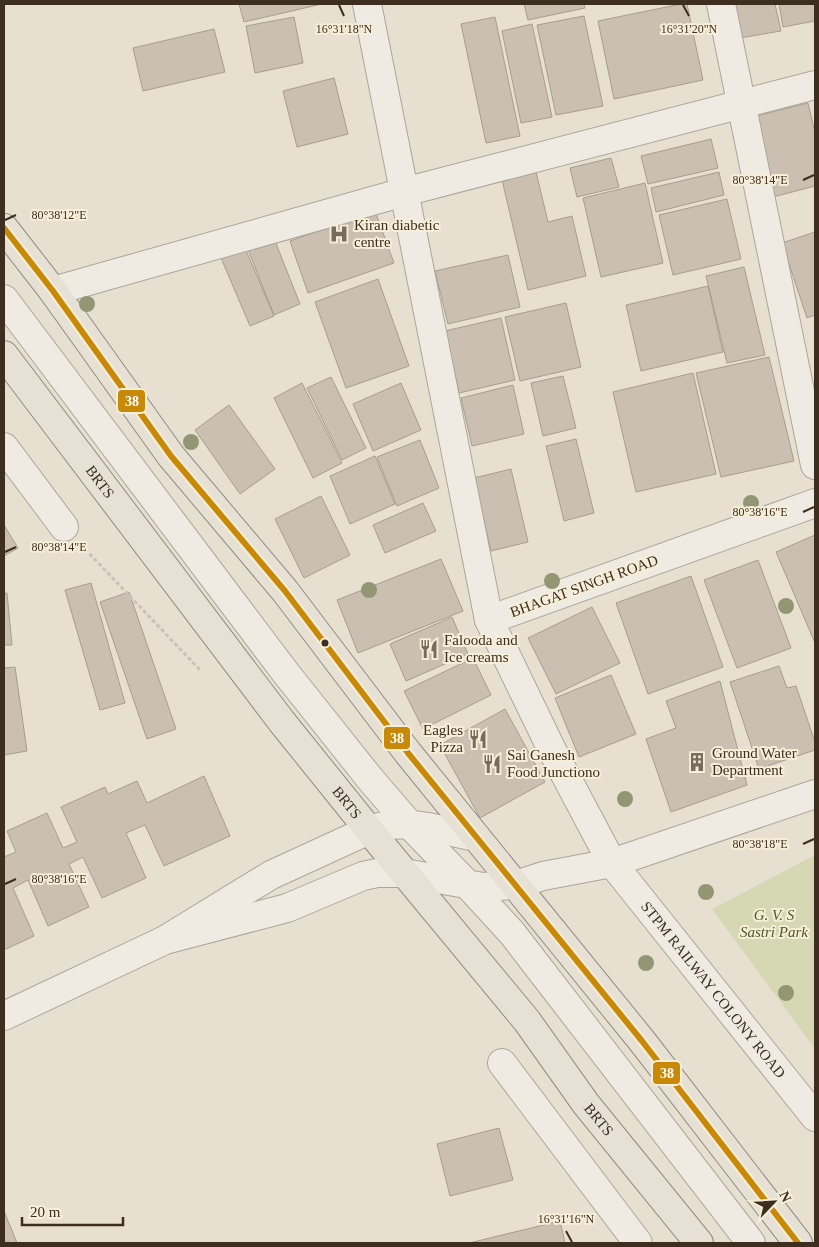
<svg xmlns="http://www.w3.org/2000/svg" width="819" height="1247" font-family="'Times New Roman',serif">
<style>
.green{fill:#d6d7b3}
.building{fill:#cbbfb2;stroke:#a89c90}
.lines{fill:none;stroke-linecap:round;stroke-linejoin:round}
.minor-casing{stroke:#ada599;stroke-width:30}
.major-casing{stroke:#928b80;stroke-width:30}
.path{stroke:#c8c2b9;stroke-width:3;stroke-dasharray:4 2.5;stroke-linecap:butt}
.minor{stroke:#efebe3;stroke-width:28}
.major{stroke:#e6e1d4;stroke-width:28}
.bus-1-casing{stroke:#f7eed8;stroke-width:10}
.bus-1{stroke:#c88808;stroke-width:6}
.tree{fill:#929673}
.ticks{fill:none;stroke:#3d2e20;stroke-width:2}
.bus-dot{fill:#3d2e20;stroke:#f7eed8;stroke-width:2}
.labels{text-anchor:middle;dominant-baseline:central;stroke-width:4;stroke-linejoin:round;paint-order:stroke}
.poi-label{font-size:15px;fill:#3d2e20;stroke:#f7eed8;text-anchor:start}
.street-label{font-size:15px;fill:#3d2e20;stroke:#f7eed8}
.park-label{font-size:15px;font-style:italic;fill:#4d5a26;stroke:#f7eed8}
.ticks-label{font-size:12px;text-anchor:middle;fill:#3d2e20;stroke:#f7eed8;stroke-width:4;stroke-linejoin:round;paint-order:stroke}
.line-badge{stroke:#f7eed8;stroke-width:2}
.badge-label{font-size:14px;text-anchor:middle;font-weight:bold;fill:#fff}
</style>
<rect width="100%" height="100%" fill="#e7e0d1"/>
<polygon class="green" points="815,855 815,1049 712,909"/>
<g class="building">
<polygon points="239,4 322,4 244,22"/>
<polygon points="524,4 584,4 585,8 528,20"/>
<polygon points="681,4 687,4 703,80 614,99 598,21"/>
<polygon points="733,4 775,4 781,31 740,38"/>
<polygon points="779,4 815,4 815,21 783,27"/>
<polygon points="584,16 603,106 556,115 537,25"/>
<polygon points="294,17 303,63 255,73 246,26"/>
<polygon points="495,17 520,136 486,143 461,24"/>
<polygon points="532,24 552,117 521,123 502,31"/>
<polygon points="214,29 225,72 143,91 133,48"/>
<polygon points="334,78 348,134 297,147 283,91"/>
<polygon points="808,103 815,132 815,186 773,197 752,117"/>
<polygon points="711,139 718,168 648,184 641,156"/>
<polygon points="611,158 619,187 577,197 570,168"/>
<polygon points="536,172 548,222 572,216 586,276 528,290 502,180"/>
<polygon points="719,172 724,195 656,212 651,188"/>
<polygon points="645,183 663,263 601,277 583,198"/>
<polygon points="727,199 741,259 673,275 659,215"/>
<polygon points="375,211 394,263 308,293 290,241"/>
<polygon points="815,232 815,315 807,318 782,243"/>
<polygon points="273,236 300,304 274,315 247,247"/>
<polygon points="245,248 274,316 250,326 221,258"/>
<polygon points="508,255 520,307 448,324 435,271"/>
<polygon points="744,267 765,355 727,363 706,276"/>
<polygon points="378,279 409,366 346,388 315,302"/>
<polygon points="708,286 723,352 641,371 626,305"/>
<polygon points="566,303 581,367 520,381 505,317"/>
<polygon points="501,318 515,380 459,393 445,331"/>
<polygon points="769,357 794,461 721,477 696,373"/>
<polygon points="693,373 716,474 636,492 613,392"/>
<polygon points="563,376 576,428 543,436 531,383"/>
<polygon points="331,377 366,448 342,460 307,388"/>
<polygon points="302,383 342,463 313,478 274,398"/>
<polygon points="401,383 421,430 373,451 353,404"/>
<polygon points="513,385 524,434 472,446 461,398"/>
<polygon points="229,405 275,469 240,494 195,430"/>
<polygon points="576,439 594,513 564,521 546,446"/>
<polygon points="420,440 439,488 397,506 377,457"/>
<polygon points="375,456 395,504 350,524 330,476"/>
<polygon points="511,469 528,542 491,551 474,478"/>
<polygon points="321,496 350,555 304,578 275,519"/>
<polygon points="423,503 436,531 385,553 373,525"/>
<polygon points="4,525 18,548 4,556"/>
<polygon points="815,535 815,643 776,552"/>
<polygon points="441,559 463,611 358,653 337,600"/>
<polygon points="758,560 791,648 737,668 704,580"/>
<polygon points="691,576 723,667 648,694 616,603"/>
<polygon points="91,583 125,703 100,710 65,590"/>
<polygon points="129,592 176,729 147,739 100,602"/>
<polygon points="4,593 7,593 12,645 4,645"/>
<polygon points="592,607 620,663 556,694 528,638"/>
<polygon points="452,617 468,654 406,681 390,644"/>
<polygon points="473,658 491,695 423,729 404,691"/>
<polygon points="779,666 787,688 796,686 815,742 815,750 759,769 730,682"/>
<polygon points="15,667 27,751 4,755 4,668"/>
<polygon points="611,675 636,734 579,757 555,698"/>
<polygon points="720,681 747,785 671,812 646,739 676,728 666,701"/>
<polygon points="505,709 545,782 480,818 440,745"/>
<polygon points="204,776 230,836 164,866 145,825 126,833 146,878 102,898 83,857 69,864 89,907 48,926 28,880 13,888 34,936 4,950 4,857 16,852 7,831 47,813 63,848 77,842 61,807 105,787 108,794 137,781 147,803"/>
<polygon points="499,1128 513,1180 450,1196 437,1144"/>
<polygon points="4,1211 17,1243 4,1243"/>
<polygon points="560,1221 565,1243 469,1243"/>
</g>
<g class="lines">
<g class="minor-casing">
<g id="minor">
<polyline points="367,4 489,620"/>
<polyline points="721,4 815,465"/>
<polyline points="53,291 404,192 815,85"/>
<polyline points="4,299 285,672 371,780 408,823 468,885 512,933 751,1243"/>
<polyline points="4,447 64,527"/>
<path id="s1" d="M815,503L489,620L552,750L612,863L815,1117"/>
<polyline points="165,940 287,908 363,876 377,873 404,873 483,887 515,885 543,876 612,863 815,794"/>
<path d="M4,1016L165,940L271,875L369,830C405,817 440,830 476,837"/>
<polyline points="502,1063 638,1243"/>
</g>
</g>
<g class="major-casing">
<g id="major">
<polyline points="4,228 53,291 171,456 285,591 408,753 642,1041 798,1243"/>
<path id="s2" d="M4,355L282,722L369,830L527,1021L586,1104L699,1243"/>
</g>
</g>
<polyline class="path" points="85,549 201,671"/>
<use href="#minor" class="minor"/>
<use href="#major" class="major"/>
<g class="bus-1-casing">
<polyline id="bus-1" points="4,228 53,291 171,456 285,591 408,753 642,1041 798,1243"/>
</g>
<use href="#bus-1" class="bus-1"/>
</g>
<g class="tree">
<circle cx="87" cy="304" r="8"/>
<circle cx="191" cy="442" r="8"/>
<circle cx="751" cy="503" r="8"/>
<circle cx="552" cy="581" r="8"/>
<circle cx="369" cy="590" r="8"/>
<circle cx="786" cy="606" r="8"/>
<circle cx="625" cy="799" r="8"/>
<circle cx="706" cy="892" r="8"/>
<circle cx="646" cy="963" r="8"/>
<circle cx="786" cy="993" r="8"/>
</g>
<path class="ticks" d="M339,5L344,16M683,5L689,16M803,180L814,175M5,220L16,215M803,512L814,507M5,552L16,547M803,844L814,839M5,884L16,879M566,1231L572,1242"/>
<defs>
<g id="hospital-bare" transform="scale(1.5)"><path d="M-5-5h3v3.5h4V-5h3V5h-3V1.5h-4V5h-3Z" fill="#786c5e" stroke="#f7eed8" stroke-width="2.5" paint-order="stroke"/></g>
<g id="restaurant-bare" transform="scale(1.5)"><path d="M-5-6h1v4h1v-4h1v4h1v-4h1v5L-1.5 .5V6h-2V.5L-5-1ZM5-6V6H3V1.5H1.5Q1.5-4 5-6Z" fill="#786c5e" stroke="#f7eed8" stroke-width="2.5" paint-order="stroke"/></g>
<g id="building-bare" transform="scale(1.5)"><path d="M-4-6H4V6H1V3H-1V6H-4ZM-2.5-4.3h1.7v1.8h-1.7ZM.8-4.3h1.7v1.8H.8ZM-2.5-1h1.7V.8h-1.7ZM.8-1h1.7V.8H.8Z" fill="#786c5e" stroke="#f7eed8" stroke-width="2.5" paint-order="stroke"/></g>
</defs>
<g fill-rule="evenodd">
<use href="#hospital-bare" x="339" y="234"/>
<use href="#restaurant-bare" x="429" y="649"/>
<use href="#restaurant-bare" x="478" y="739"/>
<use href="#building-bare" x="697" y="762"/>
<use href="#restaurant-bare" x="492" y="764"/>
</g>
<circle class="bus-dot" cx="325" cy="643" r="4.5"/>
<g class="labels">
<g class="poi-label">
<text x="354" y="225">Kiran diabetic<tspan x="354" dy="17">centre</tspan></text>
<text x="444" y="640">Falooda and<tspan x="444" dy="17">Ice creams</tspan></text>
<text x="463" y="730" text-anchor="end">Eagles<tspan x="463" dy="17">Pizza</tspan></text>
<text x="712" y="753">Ground Water<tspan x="712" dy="17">Department</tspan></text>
<text x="507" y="755">Sai Ganesh<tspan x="507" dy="17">Food Junctiono</tspan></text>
</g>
<g class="street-label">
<text stroke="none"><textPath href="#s2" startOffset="159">BRTS</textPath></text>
<text transform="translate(584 586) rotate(-20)">BHAGAT SINGH ROAD</text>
<text stroke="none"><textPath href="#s2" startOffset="564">BRTS</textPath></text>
<text stroke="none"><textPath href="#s1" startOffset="781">STPM RAILWAY COLONY ROAD</textPath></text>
<text stroke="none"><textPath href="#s2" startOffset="969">BRTS</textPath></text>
</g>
<g class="park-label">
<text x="774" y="915">G. V. S<tspan x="774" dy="17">Sastri Park</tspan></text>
</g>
</g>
<g class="ticks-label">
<text x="344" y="33">16°31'18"N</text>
<text x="689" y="33">16°31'20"N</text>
<text x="760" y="184">80°38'14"E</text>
<text x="59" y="219">80°38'12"E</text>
<text x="760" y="516">80°38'16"E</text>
<text x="59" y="551">80°38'14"E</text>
<text x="760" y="848">80°38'18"E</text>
<text x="59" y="883">80°38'16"E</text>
<text x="566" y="1223">16°31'16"N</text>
</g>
<g class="line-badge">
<rect x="117" y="389" width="29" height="24" rx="5" fill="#c88808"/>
<rect x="383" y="726" width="28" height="24" rx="5" fill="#c88808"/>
<rect x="652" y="1061" width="29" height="24" rx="5" fill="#c88808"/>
</g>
<g class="badge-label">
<text x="132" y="406">38</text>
<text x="397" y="743">38</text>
<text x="667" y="1078">38</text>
</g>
<rect width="819" height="1247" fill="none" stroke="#3d2e20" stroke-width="10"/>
<g transform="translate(774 1202) rotate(65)" stroke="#f7eed8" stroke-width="4" paint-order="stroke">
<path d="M0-4L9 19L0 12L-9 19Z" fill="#3d2e20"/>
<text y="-8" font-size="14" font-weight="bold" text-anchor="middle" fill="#3d2e20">N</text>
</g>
<path d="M22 1217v8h101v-8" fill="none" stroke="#3d2e20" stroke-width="2.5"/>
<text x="30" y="1217" font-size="15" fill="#3d2e20" stroke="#f7eed8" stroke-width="4" paint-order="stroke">20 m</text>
</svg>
